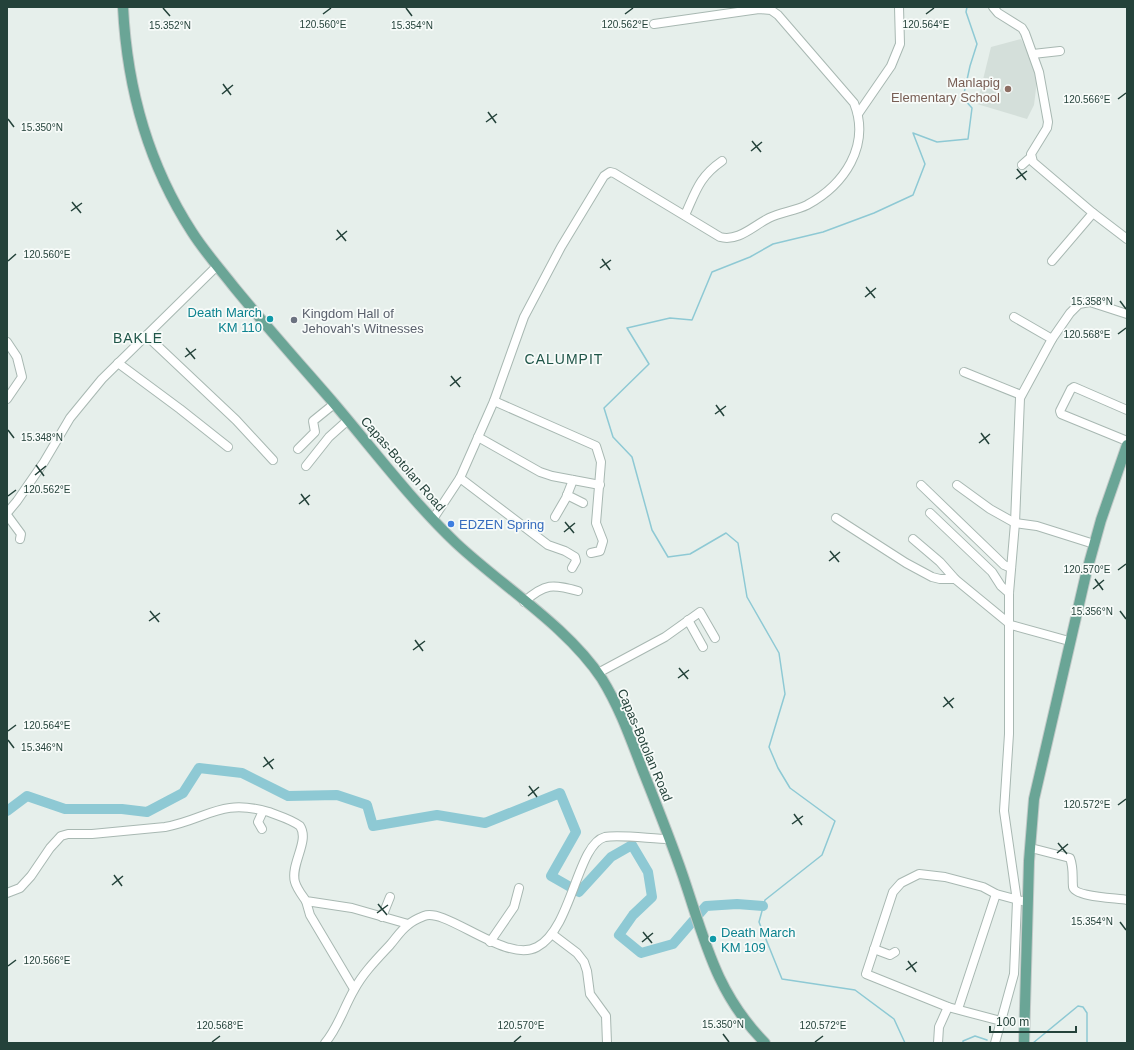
<svg xmlns="http://www.w3.org/2000/svg" width="1134" height="1050" font-family="Arial,sans-serif">
<style>
.built{fill:#d4dfda}
.lines{fill:none;stroke-linecap:round;stroke-linejoin:round}
.stream{stroke:#8ec9d4;stroke-width:1.5}
.river{stroke:#8ec9d4;stroke-width:10}
.minor-casing{stroke:#a8b8b2;stroke-width:10}
.major-casing{stroke:#c2cac8;stroke-width:12}
.minor{stroke:#fff;stroke-width:8}
.major{stroke:#6aa596;stroke-width:10}
.ticks{fill:none;stroke:#24423a;stroke-width:1.5}
.education-dot{fill:#8d6e63;stroke:#f7fbf9;stroke-width:1.5}
.culture-dot{fill:#0f9aa8;stroke:#f7fbf9;stroke-width:1.5}
.worship-dot{fill:#6b7280;stroke:#f7fbf9;stroke-width:1.5}
.shop-dot{fill:#3f7fe0;stroke:#f7fbf9;stroke-width:1.5}
.labels{text-anchor:middle;dominant-baseline:central;stroke-width:3.5;stroke-linejoin:round;paint-order:stroke}
.education-label{font-size:13px;fill:#785e54;stroke:#f7fbf9;text-anchor:end}
.culture-label{font-size:13px;fill:#0d838f;stroke:#f7fbf9;text-anchor:end}
.worship-label{font-size:13px;fill:#5b616d;stroke:#f7fbf9;text-anchor:start}
.street-label{font-size:13px;fill:#24423a;stroke:#f7fbf9}
.shop-label{font-size:13px;fill:#366cbe;stroke:#f7fbf9;text-anchor:start}
.neighbourhood-label{font-size:14px;letter-spacing:1px;fill:#1f5548;stroke:#f7fbf9}
.ticks-label{font-size:10px;text-anchor:middle;fill:#24423a;stroke:#f7fbf9;stroke-width:3.5;stroke-linejoin:round;paint-order:stroke}
</style>
<rect width="100%" height="100%" fill="#e6efeb"/>
<polygon class="built" points="1021,39 1038,73 1034,105 1027,119 977,104 991,47"/>
<g class="lines">
<g class="stream">
<polyline points="905,1043 894,1019 855,990 782,979 759,922 765,900 822,855 835,821 790,788 778,768 769,747 785,694 779,653 747,597 738,543 726,533 690,554 668,557 652,530 632,457 613,437 604,408 649,364 627,328 670,318 692,320 712,272 750,257 773,244 823,232 874,213 913,195 925,164 913,133 937,142 968,139 972,108 963,98 970,66 977,44 966,12 967,7"/>
<polyline points="963,1043 963,1041 975,1036 987,1040"/>
<polyline points="1033,1043 1078,1006 1083,1007 1087,1013 1087,1043"/>
</g>
<polyline class="river" points="7,811 27,796 65,809 122,809 147,812 183,793 199,768 242,773 288,796 337,795 367,805 373,826 437,815 485,823 560,793 576,832 551,876 579,892 611,857 632,845 648,872 652,897 633,915 619,935 641,953 673,944 706,906 737,904 763,906"/>
<g class="minor-casing">
<g id="minor">
<polyline points="993,7 998,13 1022,28 1025,33 1039,72 1048,122 1047,128 1031,154 1033,162 1093,213 1127,239"/>
<polyline points="1033,54 1060,51"/>
<polyline points="858,114 891,66 900,44 899,7"/>
<polyline points="1022,165 1031,157"/>
<path d="M685,215C696,191 699,177 722,161"/>
<polyline points="1052,261 1093,213"/>
<polyline points="1014,317 1052,339"/>
<polyline points="147,336 236,420 273,460"/>
<polyline points="7,342 17,357 22,377 7,399"/>
<polyline points="118,363 180,409 228,447"/>
<polyline points="964,372 1021,395"/>
<polyline points="494,401 596,446 601,462 596,523 603,541 600,551 591,553"/>
<polyline points="1127,410 1074,387 1071,389 1060,411 1061,414 1127,441"/>
<polyline points="478,437 540,472 552,476 600,485"/>
<polyline points="298,449 315,432 313,421 334,404"/>
<polyline points="306,466 329,437 348,420"/>
<polyline points="460,478 548,545 565,551 575,557 576,561 572,568"/>
<polyline points="921,485 1004,565 1011,568"/>
<polyline points="957,485 990,509 1015,523 1037,526 1094,544"/>
<polyline points="567,495 583,503"/>
<polyline points="7,513 17,501 44,462 70,418 102,379 217,266"/>
<polyline points="930,513 992,572 1001,586 1009,593"/>
<polyline points="7,515 21,534 20,539"/>
<polyline points="555,517 566,498 573,480"/>
<polyline points="836,518 906,563 932,577 940,579 955,579 1011,625 1069,641"/>
<path d="M433,519L460,478L494,401L524,317L561,247L604,176L610,172L614,173L720,237C738,242 753,226 769,218C781,212 795,211 807,205C844,185 871,146 854,103L778,15L771,10L759,9L654,24"/>
<polyline points="913,539 940,562 955,579"/>
<path d="M524,602C545,583 553,584 578,591"/>
<polyline points="688,620 703,647"/>
<polyline points="598,673 665,637 700,612 715,638"/>
<polyline points="262,829 258,822 263,811"/>
<path d="M1031,848L1070,858C1074,869 1072,876 1073,887C1075,897 1117,898 1127,900"/>
<path d="M7,893L20,888L31,876L50,848L61,836L68,834H92L165,827C208,819 220,798 269,812C279,816 291,819 300,826C310,841 290,864 295,882C297,889 302,895 306,901L352,908L408,924"/>
<polyline points="306,901 310,915 354,989"/>
<polyline points="382,917 390,897"/>
<polyline points="552,934 577,953 584,962 587,971 590,994 606,1016 607,1043"/>
<polyline points="490,942 514,907 519,888"/>
<polyline points="874,949 890,955 895,952"/>
<polyline points="958,1009 996,894"/>
<polyline points="1001,1021 948,1007 866,974 893,892 901,883 919,874 945,877 983,887 996,894 1022,901"/>
<path d="M325,1043C338,1028 344,1007 354,990C363,973 377,959 390,945C396,938 401,930 408,925C412,921 419,918 424,916C446,907 506,964 537,947C572,929 577,844 605,837C619,834 653,839 669,839"/>
<polyline points="938,1043 939,1027 948,1007"/>
<polyline points="995,1043 1014,974 1017,901 1004,811 1009,734 1009,593 1015,523 1020,398 1052,339 1070,313 1079,304 1090,302 1127,314"/>
</g>
</g>
<g class="major-casing">
<g id="major">
<path d="M123,7C127,88 148,164 192,232C204,251 220,269 234,287C266,326 299,363 332,401C372,448 411,500 456,543C503,587 567,626 602,679C620,708 631,740 643,771C657,806 671,841 683,876C705,941 716,993 765,1043"/>
<polyline points="1024,1043 1029,861 1034,799 1086,574 1101,520 1127,445"/>
</g>
</g>
<use href="#minor" class="minor"/>
<use href="#major" class="major"/>
</g>
<path class="ticks" d="M163,8L170,16M406,8L412,16M323,14L331,8M625,14L633,8M926,14L934,8M223,84L231,95M222,94L233,85M1118,99L1126,93M488,112L496,123M8,119L14,127M486,122L497,114M752,141L761,152M751,151L762,142M1017,169L1026,180M1016,179L1027,171M72,202L81,213M71,211L82,203M337,230L346,241M336,240L347,231M602,259L610,270M8,261L16,254M600,268L611,260M866,287L875,298M865,297L876,288M1120,301L1126,309M1118,334L1126,328M186,348L195,359M185,357L196,349M451,376L460,387M450,386L461,377M716,405L724,416M715,414L726,406M8,430L14,438M981,433L989,444M979,443L990,434M36,465L44,476M35,475L46,466M301,494L309,505M8,496L16,490M299,504L310,495M565,522L574,533M564,532L575,523M830,551L839,562M829,561L840,552M1118,570L1126,564M1095,579L1103,590M1093,589L1104,580M150,611L159,622M1120,611L1126,619M149,621L160,613M415,640L423,651M413,650L425,641M679,668L688,679M678,678L689,670M944,697L953,708M943,707L954,698M8,731L16,725M8,740L14,748M264,757L273,769M263,767L274,759M529,786L537,797M528,796L539,787M1118,805L1126,799M794,814L802,825M792,824L803,816M1058,843L1067,854M1057,853L1068,844M114,875L122,886M112,885L123,876M378,904L387,915M377,913L388,905M1120,922L1126,930M643,932L652,943M642,942L653,933M908,961L916,972M8,966L16,960M906,970L917,962M723,1034L729,1042M212,1042L220,1036M514,1042L521,1036M815,1042L823,1036"/>
<circle class="education-dot" cx="1008" cy="89" r="4"/>
<g class="culture-dot">
<circle cx="270" cy="319" r="4"/>
<circle cx="713" cy="939" r="4"/>
</g>
<circle class="worship-dot" cx="294" cy="320" r="4"/>
<circle class="shop-dot" cx="451" cy="524" r="4"/>
<g class="labels">
<g class="education-label">
<text x="1000" y="82">Manlapig<tspan x="1000" dy="15">Elementary School</tspan></text>
</g>
<g class="culture-label">
<text x="262" y="312">Death March<tspan x="262" dy="15">KM 110</tspan></text>
<text x="721" y="932" text-anchor="start">Death March<tspan x="721" dy="15">KM 109</tspan></text>
</g>
<g class="worship-label">
<text x="302" y="313">Kingdom Hall of<tspan x="302" dy="15">Jehovah's Witnesses</tspan></text>
</g>
<g class="street-label">
<text transform="translate(403 464) rotate(49)">Capas-Botolan Road</text>
<text transform="translate(645 745) rotate(67)">Capas-Botolan Road</text>
</g>
<g class="shop-label">
<text x="459" y="524">EDZEN Spring</text>
</g>
<g class="neighbourhood-label">
<text x="138" y="338">BAKLE</text>
<text x="564" y="359">CALUMPIT</text>
</g>
</g>
<g class="ticks-label">
<text x="323" y="28">120.560°E</text>
<text x="625" y="28">120.562°E</text>
<text x="926" y="28">120.564°E</text>
<text x="170" y="29">15.352°N</text>
<text x="412" y="29">15.354°N</text>
<text x="1087" y="103">120.566°E</text>
<text x="42" y="131">15.350°N</text>
<text x="47" y="258">120.560°E</text>
<text x="1092" y="305">15.358°N</text>
<text x="1087" y="338">120.568°E</text>
<text x="42" y="441">15.348°N</text>
<text x="47" y="493">120.562°E</text>
<text x="1087" y="573">120.570°E</text>
<text x="1092" y="615">15.356°N</text>
<text x="47" y="729">120.564°E</text>
<text x="42" y="751">15.346°N</text>
<text x="1087" y="808">120.572°E</text>
<text x="1092" y="925">15.354°N</text>
<text x="47" y="964">120.566°E</text>
<text x="723" y="1028">15.350°N</text>
<text x="220" y="1029">120.568°E</text>
<text x="521" y="1029">120.570°E</text>
<text x="823" y="1029">120.572°E</text>
</g>
<rect width="1134" height="1050" fill="none" stroke="#24423a" stroke-width="16"/>
<path d="M990 1026v6h86v-6" fill="none" stroke="#24423a" stroke-width="2"/>
<text x="996" y="1026" font-size="12" fill="#24423a" stroke="#f7fbf9" stroke-width="3" paint-order="stroke">100 m</text>
</svg>
